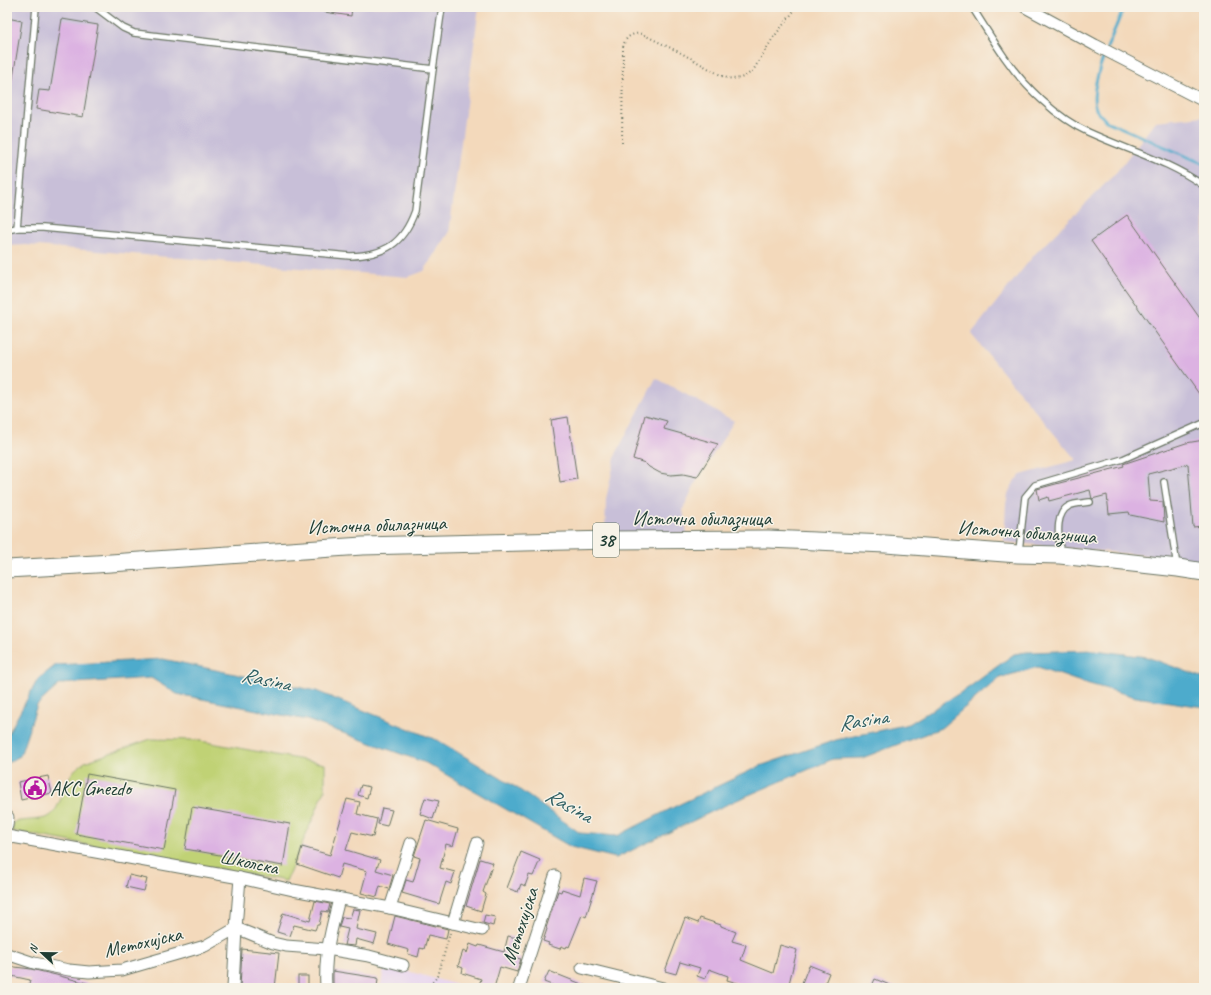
<svg xmlns="http://www.w3.org/2000/svg" width="1211" height="995" font-family="Caveat,sans-serif">
<style>
.built{fill:#e6d2f0}
.industrial{fill:#c8bfd8}
.green{fill:#c0d275;stroke:#708854}
.water{fill:#4dabcc;stroke:#367480}
.lines{fill:none;stroke-linecap:round;stroke-linejoin:round}
.stream{stroke:#4dabcc;stroke-width:3}
.building{fill:#dcb2e2}
.lane-casing{stroke:#697463;stroke-width:8}
.street-casing{stroke:#697463;stroke-width:13}
.primary-casing{stroke:#697463;stroke-width:19}
.path{stroke:#697463;stroke-width:2;stroke-dasharray:1 3;stroke-linecap:butt}
.lane{stroke:#fff;stroke-width:5.5}
.street{stroke:#fff;stroke-width:11}
.primary{stroke:#fff;stroke-width:17}
.labels{text-anchor:middle;dominant-baseline:central;stroke-width:3;stroke-linejoin:round;paint-order:stroke}
.shield{fill:#f7f3e8;stroke:#60746a;stroke-width:1}
.shield-label{font-size:19px;font-weight:bold;fill:#1f3d34}
.street-label{font-size:20px;fill:#1f3d34;stroke:#f7f3e8}
.poi-label{font-size:20px;fill:#1f3d34;stroke:#f7f3e8;text-anchor:start}
.water-label{font-size:21px;font-style:italic;fill:#2d5e62;stroke:#f7f3e8}
</style>
<rect width="100%" height="100%" fill="#f7f3e8"/>
<filter id="ink" filterUnits="userSpaceOnUse"><feTurbulence type="fractalNoise" baseFrequency=".025" numOctaves="2"/><feDisplacementMap in="SourceGraphic" scale="8" xChannelSelector="R" yChannelSelector="G"/><feConvolveMatrix kernelMatrix="1 2 1 2 8 2 1 2 1" color-interpolation-filters="sRGB"/></filter>
<filter id="wash" filterUnits="userSpaceOnUse"><feTurbulence type="fractalNoise" baseFrequency=".012" numOctaves="4" result="noise"/><feDisplacementMap in="SourceGraphic" scale="16" xChannelSelector="R" yChannelSelector="G"/><feGaussianBlur stdDeviation="0.9" result="paint"/><feColorMatrix in="noise" values="0 0 0 0 0 0 0 0 0 0 0 0 0 0 0 0 0 1.4 0 .05"/><feComposite in="paint" operator="in"/></filter>
<g filter="url(#wash)">
<rect width="100%" height="100%" fill="#f3d9bb"/>
<polygon class="built" points="385,965 469,988 380,988"/>
<g class="industrial">
<polygon points="7,7 479,7 449,233 424,271 408,277 26,245 7,246"/>
<polygon points="1204,116 1204,563 1152,556 1004,542 1006,504 1008,494 1015,480 1021,475 1076,460 971,334 1034,255 1115,174 1156,121"/>
<polygon points="656,378 734,421 696,482 683,509 687,534 605,533 606,499 616,454"/>
</g>
<path class="green" d="M151,739L195,740L325,764V790L286,881L12,831L14,822C23,820 42,820 48,817C60,812 64,783 73,772C76,768 81,765 85,762Z"/>
<polygon class="water" points="1095,650 1147,657 1204,678 1204,707 1136,697 1075,680 1038,667 999,678 941,728 862,758 833,759 730,803 616,858 571,847 426,763 307,720 177,694 151,678 60,684 37,705 20,756 7,763 7,736 38,679 56,665 163,659 316,691 439,741 517,788 580,833 617,836 678,805 760,766 836,740 909,724 968,688 1014,654 1027,652"/>
<g class="lines">
<g class="stream">
<polyline points="1107,48 1124,7"/>
<path d="M1105,53C1100,65 1090,96 1096,109C1098,113 1103,117 1106,121L1204,164"/>
</g>
</g>
<g id="blocks">
<g class="building">
<polygon points="325,7 352,7 351,16 324,12"/>
<polygon points="7,18 22,21 12,84 7,84"/>
<polygon points="62,19 98,25 83,117 36,109 39,90 50,91"/>
<polygon points="1127,215 1204,324 1204,401 1091,241"/>
<polygon points="645,415 667,421 664,429 718,444 697,477 683,474 671,475 660,473 649,467 645,463 633,459"/>
<polygon points="568,417 577,479 560,482 551,420"/>
<polygon points="1204,440 1204,526 1193,527 1188,464 1148,474 1150,501 1163,502 1164,522 1130,515 1129,512 1109,514 1107,495 1092,499 1090,490 1049,501 1048,497 1039,500 1037,489 1124,466 1123,464 1186,443"/>
<polygon points="87,774 175,790 164,850 76,834"/>
<polygon points="48,776 52,793 21,800 18,782"/>
<polygon points="361,785 370,787 367,798 358,795"/>
<polygon points="425,798 439,801 433,819 420,814"/>
<polygon points="347,799 360,802 357,814 377,819 373,837 352,832 346,850 380,860 376,870 393,875 389,889 380,886 377,897 361,893 367,871 342,864 338,878 297,864 302,847 330,855"/>
<polygon points="192,807 290,824 283,866 185,849"/>
<polygon points="382,808 392,810 387,826 378,824"/>
<polygon points="426,820 458,829 453,846 446,844 440,868 455,872 451,884 446,882 439,904 402,893 406,880 413,882 420,858 414,856"/>
<polygon points="521,852 540,860 533,876 529,875 525,886 521,884 518,892 507,888"/>
<polygon points="480,859 493,863 483,892 486,894 481,911 466,906"/>
<polygon points="129,875 147,879 144,891 126,887"/>
<polygon points="584,878 597,881 586,917 582,915 569,947 567,946 566,948 561,946 560,949 548,945 549,943 543,941 547,929 546,928 558,891 561,892 562,889 580,895"/>
<polygon points="315,901 330,904 328,912 322,911 319,925 317,925 315,930 294,925 290,936 277,932 283,913 310,921"/>
<polygon points="353,909 360,910 356,929 377,934 374,944 356,939 355,946 344,945 348,929 339,927 340,923 342,917 350,918"/>
<polygon points="485,915 495,917 493,926 483,923"/>
<polygon points="395,916 448,929 446,939 428,935 424,949 420,948 418,957 408,954 409,950 388,944"/>
<polygon points="685,918 698,923 700,918 721,925 721,926 736,932 732,941 746,945 741,960 773,973 780,945 797,950 788,988 743,988 744,985 727,980 728,976 709,969 705,979 697,976 700,968 680,962 676,974 665,971"/>
<polygon points="508,936 517,938 512,957 521,959 517,972 500,967 494,988 479,985 481,979 462,973 463,968 458,966 463,951 467,953 470,944 478,947 479,945 504,952"/>
<polygon points="242,949 279,953 275,988 240,988"/>
<polygon points="809,965 829,973 823,988 800,988"/>
<polygon points="7,966 31,969 56,975 94,985 94,988 28,988 30,980 7,975"/>
<polygon points="333,971 378,978 377,988 333,988"/>
<polygon points="549,971 589,987 589,988 559,988 544,982"/>
<rect x="298" y="976" width="10" height="12"/>
<polygon points="875,979 897,988 871,988"/>
</g>
</g>
</g>
<g filter="url(#ink)">
<use href="#blocks" fill-opacity="0" stroke="#697463" stroke-width="1"/>
<g class="lines">
<g class="lane-casing">
<g id="lane">
<path d="M36,7L17,228H43L350,256C385,255 403,244 415,211L433,69"/>
<polyline points="95,7 123,28 134,33 433,69 442,7"/>
<path d="M972,7C983,24 993,41 1005,58C1024,86 1057,118 1088,132C1127,150 1169,161 1204,186"/>
<polyline points="7,230 17,228"/>
<polyline points="1164,482 1177,566"/>
<polyline points="1019,551 1025,497 1035,485 1123,459 1204,423"/>
<path d="M1060,552C1059,539 1054,514 1069,506C1074,503 1084,503 1090,502"/>
</g>
</g>
<g class="street-casing">
<g id="street">
<polyline points="1025,7 1095,45 1204,101"/>
<polyline points="7,826 8,817"/>
<polyline points="7,836 240,878 293,890 390,908 482,930"/>
<polyline points="390,908 411,843"/>
<polyline points="453,923 477,843"/>
<polyline points="7,954 34,963 69,970 89,972 122,970 205,946 236,928 240,878"/>
<polyline points="582,968 663,988"/>
<polyline points="233,988 236,928 273,943 286,946 327,949 369,956 403,965"/>
<path d="M326,988C324,954 331,931 339,899"/>
<polyline points="519,988 555,876"/>
</g>
</g>
<g class="primary-casing">
<polyline id="primary" points="7,569 96,564 362,546 610,540 768,539 886,544 1018,554 1060,555 1178,568 1204,572"/>
</g>
<g class="path">
<path d="M622,143L623,48C624,38 632,32 642,34L683,54L722,76C734,81 745,79 754,69L773,38L797,7"/>
<polyline points="427,988 438,976 450,933"/>
</g>
<use href="#lane" class="lane"/>
<use href="#street" class="street"/>
<use href="#primary" class="primary"/>
</g>
</g>
<defs>
<g id="civic-ring" transform="scale(1.15)"><circle r="9.5" fill="#f7f3e8" stroke="#b5179e" stroke-width="1.5"/><path d="M-.6-6.5H3V-4.5H.6V-3L4-1V1h2V6H-6V1h2V-1L-.6-3ZM-1.2 2.5V6h2.4V2.5Z" fill="#b5179e"/></g>
</defs>
<g fill-rule="evenodd">
<use href="#civic-ring" x="35" y="788"/>
</g>
<g class="labels">
<rect class="shield" x="593" y="523" width="26" height="34" rx="3"/>
<g class="shield-label">
<text x="606" y="540">38</text>
</g>
<g class="street-label">
<text x="702" y="518">Источна обилазница</text>
<text transform="translate(377 525) rotate(-2)">Источна обилазница</text>
<text transform="translate(1027 532) rotate(4)">Источна обилазница</text>
<text transform="translate(249 862) rotate(12)">Школска</text>
<text transform="translate(520 926) rotate(-72)">Метохијска</text>
<text transform="translate(143 942) rotate(-13)">Метохијска</text>
</g>
<g class="poi-label">
<text x="50" y="788">AKC Gnezdo</text>
</g>
<g class="water-label">
<text transform="translate(266 679) rotate(12)">Rasina</text>
<text transform="translate(863 720) rotate(-9)">Rasina</text>
<text transform="translate(569 805) rotate(29)">Rasina</text>
</g>
</g>
<rect width="1211" height="995" fill="none" stroke="#f7f3e8" stroke-width="24"/>
<g transform="translate(42 953) rotate(292)" stroke="#f7f3e8" stroke-width="3" paint-order="stroke">
<path d="M0-3L7 15L0 10L-7 15Z" fill="#1f3d34"/>
<text y="-6" font-size="11" font-weight="bold" text-anchor="middle" fill="#1f3d34">N</text>
</g>
</svg>
